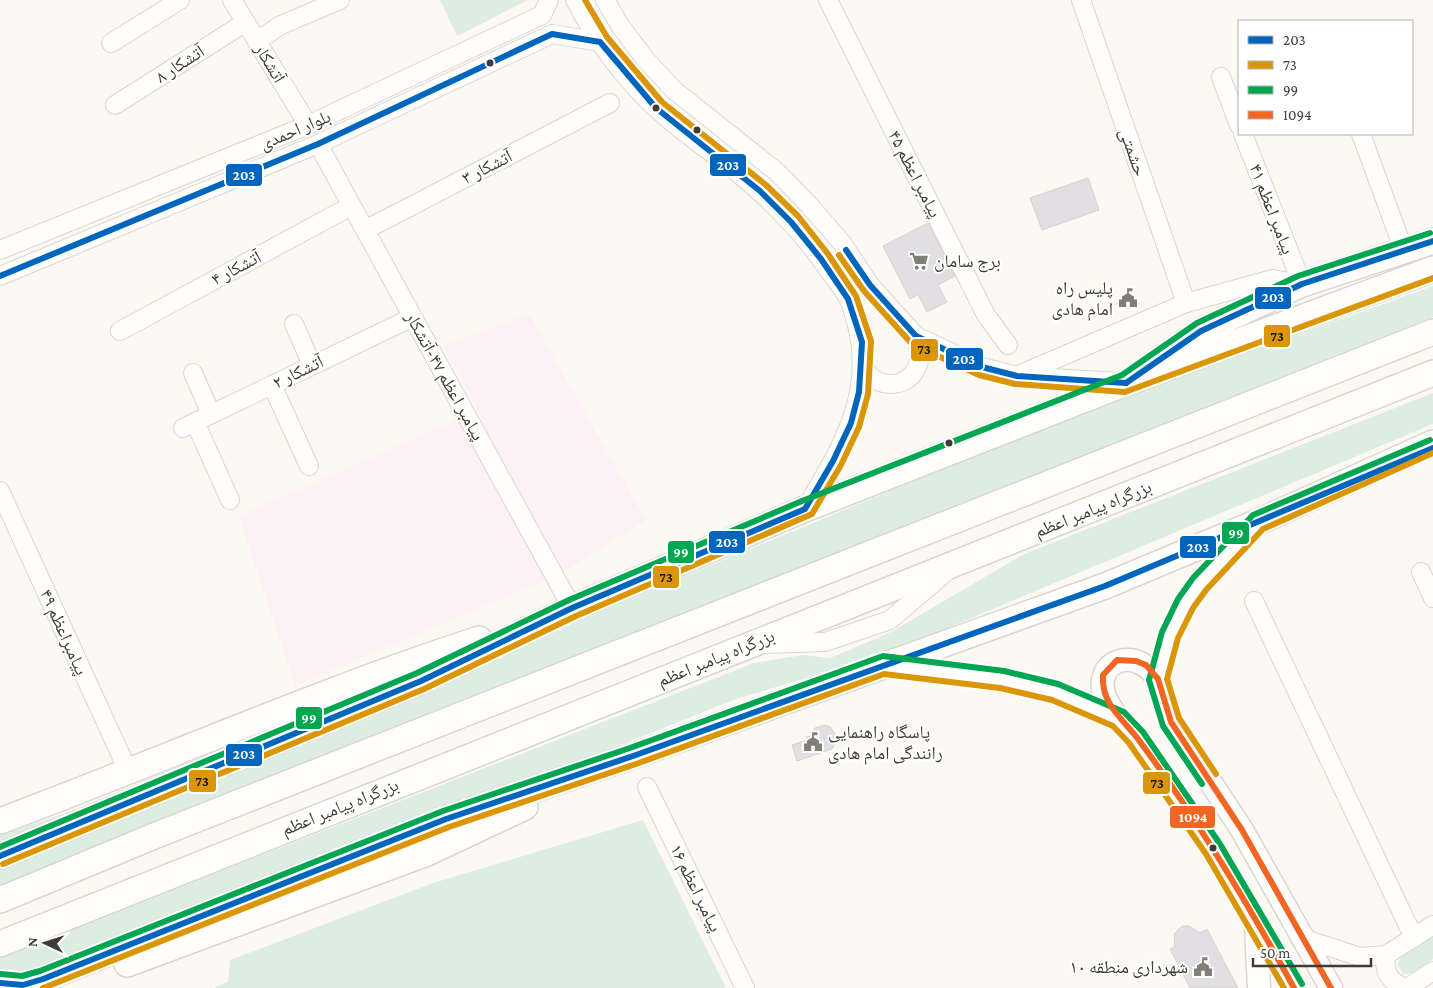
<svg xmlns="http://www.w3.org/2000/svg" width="1433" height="988" font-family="'Crimson Pro','Noto Naskh Arabic',serif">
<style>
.commercial{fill:#fef1f6}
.green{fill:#deede2}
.building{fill:#e2dfe2;stroke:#d4d2d3}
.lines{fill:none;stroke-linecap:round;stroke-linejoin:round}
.minor-casing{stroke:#d9d6d0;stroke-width:20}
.major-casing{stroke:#d9d6d0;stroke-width:25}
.highway-casing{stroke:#d9d6d0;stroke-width:28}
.minor{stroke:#fffefd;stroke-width:18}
.major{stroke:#fffefd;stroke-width:22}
.highway{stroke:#fffefd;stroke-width:25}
.bus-1-casing{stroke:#fff;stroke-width:10}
.bus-2-casing{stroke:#fff;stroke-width:10}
.bus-3-casing{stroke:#fff;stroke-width:10}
.bus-4-casing{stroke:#fff;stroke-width:10}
.bus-1{stroke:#0065bd;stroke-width:6}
.bus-2{stroke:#db9608;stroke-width:6}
.bus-3{stroke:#00a651;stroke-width:6}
.bus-4{stroke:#f26522;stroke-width:6}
.bus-dot{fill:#3f3d35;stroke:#fff;stroke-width:2}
.labels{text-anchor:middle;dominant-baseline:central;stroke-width:4;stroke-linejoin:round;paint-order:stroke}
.street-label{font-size:18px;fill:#3f3d35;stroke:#fff}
.poi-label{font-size:18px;fill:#3f3d35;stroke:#fff;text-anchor:start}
.line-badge{stroke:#fff;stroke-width:2}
.badge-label{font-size:14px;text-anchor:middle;font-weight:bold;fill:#fff}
.pale-badge-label{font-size:14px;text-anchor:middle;font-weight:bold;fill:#111}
</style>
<rect width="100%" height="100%" fill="#fcf9f2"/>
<polygon class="commercial" points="529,314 646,520 561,574 295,686 239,516 478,410 443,346"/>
<g class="green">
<polygon points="440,0 528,0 457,36"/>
<polygon points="1433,286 1433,317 0,886 0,835 87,806 103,825 372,717 566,625 1059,421"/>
<polygon points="1433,393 1433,424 881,656 736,699 12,988 0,988 0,957 754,663 803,655 830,658 891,632 1024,554"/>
<polygon points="643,820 726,988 214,988 228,982 230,960 433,883"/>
<polygon points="1433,934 1433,959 1412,973 1403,974 1397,965 1402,956"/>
</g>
<g class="building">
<polygon points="1088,178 1099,210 1042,230 1030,198"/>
<polygon points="928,223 955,276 938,285 947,302 927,312 918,295 910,299 883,246"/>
<polygon points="825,725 830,727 836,735 837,740 832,749 797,761 792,745 807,740 806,737 811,736 815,728"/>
<polygon points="1182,926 1189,926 1200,933 1207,929 1238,988 1190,988 1170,949 1175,947 1174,934"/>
</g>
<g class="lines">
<g class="minor-casing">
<g id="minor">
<polyline points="232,0 308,125"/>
<path d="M575,0C595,39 624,79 657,109C678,129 702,145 725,163C766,194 803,232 832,275C838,283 845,291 849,300C861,330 865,361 859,393C850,436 827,472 805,509"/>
<polyline points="605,0 621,27 646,60 674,90 777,172 809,205 842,243 870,285 916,336 982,367 1017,376 1121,382"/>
<polyline points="828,0 986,315 1008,345"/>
<polyline points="1081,0 1186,303"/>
<polyline points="257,41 281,25 340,0"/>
<polyline points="111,43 180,0"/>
<polyline points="1221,77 1239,125"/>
<polyline points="115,105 246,22"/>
<polyline points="1243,134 1302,284"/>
<polyline points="1361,134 1404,251"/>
<polyline points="318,144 572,608"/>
<polyline points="365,230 610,103"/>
<polyline points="0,250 308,125 542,15 549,0"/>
<polyline points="0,276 318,144 552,34 600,42"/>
<polyline points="294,324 312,365"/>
<polyline points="120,331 351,206"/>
<path d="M862,363C865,367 867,373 870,376C885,389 909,386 917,367C922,357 918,346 916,336"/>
<polyline points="193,373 211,414"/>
<polyline points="1021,374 1186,303 1273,279 1302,284"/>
<polyline points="272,385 309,466"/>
<polyline points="195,422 230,500"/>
<polyline points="183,428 413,317"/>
<polyline points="0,491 129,773"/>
<polyline points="1421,572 1433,598"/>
<polyline points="1254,601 1414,938"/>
<polyline points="765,644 825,642 890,620 945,573"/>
<polyline points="647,787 745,988"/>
<polyline points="1305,939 1360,957 1386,955 1433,925"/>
<path d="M1386,955C1383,972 1390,983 1407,988L1433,971"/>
</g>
</g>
<g class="major-casing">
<g id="major">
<polyline points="1257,523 1199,584 1185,604 1170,635 1158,679 1171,722 1242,830 1331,988"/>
<polyline points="883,665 1002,679 1055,692 1118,719 1136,737 1213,849 1294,988"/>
<path d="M1118,719C1113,710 1104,700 1103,690C1099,665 1123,652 1144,665C1150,668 1154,674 1158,679"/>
<polyline points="1256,926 1259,988"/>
</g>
</g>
<g class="highway-casing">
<g id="highway">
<polyline points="1155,363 1201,331 1302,284 1433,241"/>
<path d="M0,821C160,761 317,692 479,639"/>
<polyline points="0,856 421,681 572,608 805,509 1126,383 1433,269"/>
<polyline points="0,900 154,836 1433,332"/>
<polyline points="0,944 1433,373"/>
<polyline points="127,964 427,853 525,807"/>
<polyline points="0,983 23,985 43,979 446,819 633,756 1105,586 1258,522 1433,443"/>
</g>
</g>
<use href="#minor" class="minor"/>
<use href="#major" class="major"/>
<use href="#highway" class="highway"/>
<g class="bus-1-casing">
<g id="bus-1">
<polyline points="846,250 870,285 916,336 982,367 1017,376 1126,383"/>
<polyline points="0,276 318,144 552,34 600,42 656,108 760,191 791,222 821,259 848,299 862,342 859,392 851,423 833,461 805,509 572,608 421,681 0,856"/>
<polyline points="1126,383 1201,331 1302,284 1433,241"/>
<polyline points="0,983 23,985 43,979 446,819 633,756 1105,586 1433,448"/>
</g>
</g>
<g class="bus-2-casing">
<g id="bus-2">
<polyline points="839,255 864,291 912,344 979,375 1015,384 1125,392 1433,278"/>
<polyline points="1216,774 1179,718 1167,679 1178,638 1193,608 1206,590 1263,529 1433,453"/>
<polyline points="3,864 424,689 576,616 812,514 841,465 859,427 868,394 871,341 856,296 828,254 798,216 766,185 662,102 607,37 585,0"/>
<polyline points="43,988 449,827 636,764 884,674 1000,688 1052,700 1113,726 1129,743 1206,854 1284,988"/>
</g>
</g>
<g class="bus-3-casing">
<g id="bus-3">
<polyline points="1202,784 1163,726 1149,680 1162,632 1178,599 1193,578 1253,515 1430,440"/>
<polyline points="0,847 417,673 569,600 802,501 1122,375 1197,323 1298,276 1430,233"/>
<polyline points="1,974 22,976 40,971 443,811 630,748 883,656 1004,671 1058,684 1124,712 1143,732 1220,844 1302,984"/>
</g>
</g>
<g class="bus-4-casing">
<path id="bus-4" d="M1294,988C1247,902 1197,818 1138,739C1122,718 1101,704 1103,675L1117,660L1136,661L1146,665L1158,679L1171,722L1242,830L1331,988"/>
</g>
<use href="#bus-1" class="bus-1"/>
<use href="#bus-2" class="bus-2"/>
<use href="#bus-3" class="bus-3"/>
<use href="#bus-4" class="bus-4"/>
</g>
<defs>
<g id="supermarket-bare" transform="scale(1.5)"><path d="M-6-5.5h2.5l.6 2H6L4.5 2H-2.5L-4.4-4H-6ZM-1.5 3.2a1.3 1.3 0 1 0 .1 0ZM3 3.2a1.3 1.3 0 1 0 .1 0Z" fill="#817f77" stroke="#fff" stroke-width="2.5" paint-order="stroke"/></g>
<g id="civic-bare" transform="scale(1.5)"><path d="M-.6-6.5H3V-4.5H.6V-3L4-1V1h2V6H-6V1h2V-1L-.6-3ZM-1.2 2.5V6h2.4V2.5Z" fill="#817f77" stroke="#fff" stroke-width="2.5" paint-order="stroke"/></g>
</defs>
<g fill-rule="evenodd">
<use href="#supermarket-bare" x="919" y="261"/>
<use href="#civic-bare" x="1128" y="298"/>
<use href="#civic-bare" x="813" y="742"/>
<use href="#civic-bare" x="1203" y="967"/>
</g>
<g class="bus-dot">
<circle cx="490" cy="63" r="4.5"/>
<circle cx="656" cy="108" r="4.5"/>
<circle cx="697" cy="130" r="4.5"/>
<circle cx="949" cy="443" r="4.5"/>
<circle cx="1213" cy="848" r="4.5"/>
</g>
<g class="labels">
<g class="street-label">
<text transform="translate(270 63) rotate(59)">آتشکار</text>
<text transform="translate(180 64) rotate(-33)">آتشکار ۸</text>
<text transform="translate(295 130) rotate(-23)">بلوار احمدی</text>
<text transform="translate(1133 152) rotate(71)">حشمتی</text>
<text transform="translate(487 167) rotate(-27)">آتشکار ۳</text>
<text transform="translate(915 174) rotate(63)">پیامبر اعظم ۴۵</text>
<text transform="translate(1272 209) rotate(69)">پیامبر اعظم ۴۱</text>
<text transform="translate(236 268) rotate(-28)">آتشکار ۴</text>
<text transform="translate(298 372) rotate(-26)">آتشکار ۲</text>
<text transform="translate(445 376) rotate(61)">پیامبر اعظم ۴۷-آتشکار</text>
<text transform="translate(1093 509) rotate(-22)">بزرگراه پیامبر اعظم</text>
<text transform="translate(64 632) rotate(66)">پیامبراعظم ۴۹</text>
<text transform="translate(716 658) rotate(-22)">بزرگراه پیامبر اعظم</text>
<text transform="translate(340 807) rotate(-22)">بزرگراه پیامبر اعظم</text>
<text transform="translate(696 888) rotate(64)">پیامبر اعظم ۱۶</text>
</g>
<g class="poi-label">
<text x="934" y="261">برج سامان</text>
<text x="1113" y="288" text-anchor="end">پلیس راه<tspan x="1113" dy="21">امام هادی</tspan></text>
<text x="828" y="732">پاسگاه راهنمایی<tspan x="828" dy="21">رانندگی امام هادی</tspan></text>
<text x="1188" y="967" text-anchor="end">شهرداری منطقه ۱۰</text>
</g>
</g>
<g class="line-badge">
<rect x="709" y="153" width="38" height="24" rx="5" fill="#0065bd"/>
<rect x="225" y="163" width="38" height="24" rx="5" fill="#0065bd"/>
<rect x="1254" y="286" width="38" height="24" rx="5" fill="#0065bd"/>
<rect x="1263" y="324" width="28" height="24" rx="5" fill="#db9608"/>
<rect x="910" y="338" width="29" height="24" rx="5" fill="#db9608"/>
<rect x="945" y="347" width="39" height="24" rx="5" fill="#0065bd"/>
<rect x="1221" y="521" width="29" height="24" rx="5" fill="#00a651"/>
<rect x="708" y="530" width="38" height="24" rx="5" fill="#0065bd"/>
<rect x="1179" y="535" width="38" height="24" rx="5" fill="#0065bd"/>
<rect x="667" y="540" width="28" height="24" rx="5" fill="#00a651"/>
<rect x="652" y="565" width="28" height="24" rx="5" fill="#db9608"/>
<rect x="295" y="706" width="28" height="24" rx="5" fill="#00a651"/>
<rect x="225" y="743" width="38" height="24" rx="5" fill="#0065bd"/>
<rect x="188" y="769" width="29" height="24" rx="5" fill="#db9608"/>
<rect x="1142" y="771" width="29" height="24" rx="5" fill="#db9608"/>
<rect x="1169" y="805" width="47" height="24" rx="5" fill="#f26522"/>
</g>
<g class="badge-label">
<text x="728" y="170">203</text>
<text x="244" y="180">203</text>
<text x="1273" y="302">203</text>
<text x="964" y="364">203</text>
<text x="1236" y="538">99</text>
<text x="727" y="547">203</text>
<text x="1198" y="552">203</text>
<text x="681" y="557">99</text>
<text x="309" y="723">99</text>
<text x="244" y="759">203</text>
<text x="1193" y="822">1094</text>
</g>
<g class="pale-badge-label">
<text x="1277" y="341">73</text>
<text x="924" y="354">73</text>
<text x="666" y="582">73</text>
<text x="202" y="786">73</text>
<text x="1157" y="788">73</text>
</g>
<rect x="1238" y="20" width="175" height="115" fill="#ffffff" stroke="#b2b1ae"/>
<rect x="1248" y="36" width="25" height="8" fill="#0065bd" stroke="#b2b1ae"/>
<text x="1283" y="45" font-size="15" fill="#3f3d35">203</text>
<rect x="1248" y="61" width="25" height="8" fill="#db9608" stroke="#b2b1ae"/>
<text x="1283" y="70" font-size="15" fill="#3f3d35">73</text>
<rect x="1248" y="86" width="25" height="8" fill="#00a651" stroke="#b2b1ae"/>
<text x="1283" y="95" font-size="15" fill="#3f3d35">99</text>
<rect x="1248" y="111" width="25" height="8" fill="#f26522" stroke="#b2b1ae"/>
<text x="1283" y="120" font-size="15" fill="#3f3d35">1094</text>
<g transform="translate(45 943) rotate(274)" stroke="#ffffff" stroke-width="4" paint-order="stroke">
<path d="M0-4L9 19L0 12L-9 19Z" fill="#3f3d35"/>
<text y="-8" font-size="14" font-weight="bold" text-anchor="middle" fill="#3f3d35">N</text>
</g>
<path d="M1253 958v8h118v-8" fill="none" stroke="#3f3d35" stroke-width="2.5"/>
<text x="1260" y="958" font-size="15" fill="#3f3d35" stroke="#ffffff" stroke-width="4" paint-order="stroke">50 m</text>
</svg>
